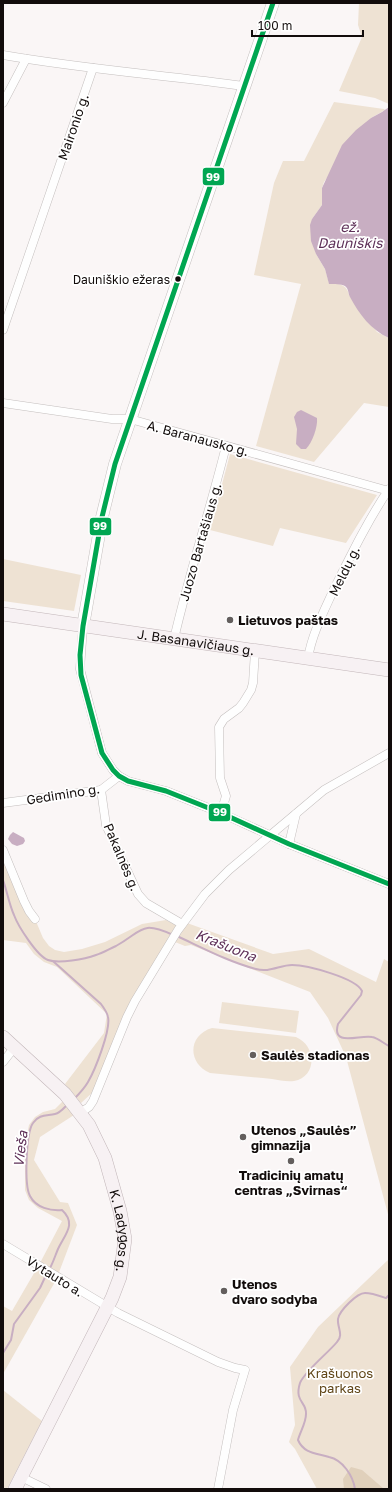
<svg xmlns="http://www.w3.org/2000/svg" width="392" height="1492" font-family="'Golos Text',sans-serif">
<style>
.green{fill:#eee2d3}
.forest{fill:#e0d0bb}
.water{fill:#c8aec2}
.lines{fill:none;stroke-linecap:round;stroke-linejoin:round}
.stream{stroke:#c8aec2;stroke-width:2}
.street-casing{stroke:#c4bfbe;stroke-width:9}
.secondary-casing{stroke:#c4bfbe;stroke-width:13}
.primary-casing{stroke:#c2b6b9;stroke-width:14}
.street{stroke:#fefefe;stroke-width:8}
.secondary{stroke:#fefefe;stroke-width:12}
.primary{stroke:#f7f1f3;stroke-width:13}
.bus-1-casing{stroke:#fff;stroke-width:8}
.bus-1{stroke:#00a651;stroke-width:5}
.bus-dot{fill:#120c0b;stroke:#fff;stroke-width:1.5}
.poi-dot{fill:#635e5d;stroke:#fff;stroke-width:1.5}
.labels{text-anchor:middle;dominant-baseline:central;stroke-width:3.5;stroke-linejoin:round;paint-order:stroke}
.bus-label{font-size:12px;fill:#120c0b;stroke:#fff;text-anchor:end}
.street-label{font-size:13px;fill:#120c0b;stroke:#fff}
.poi-label{font-size:13px;font-weight:bold;fill:#120c0b;stroke:#fff;text-anchor:start}
.park-label{font-size:13px;fill:#604618;stroke:#fff}
.water-label{font-size:14px;font-style:italic;fill:#5e3058;stroke:#fff}
.line-badge{stroke:#fff;stroke-width:1.5}
.badge-label{font-size:11px;text-anchor:middle;font-weight:bold;fill:#fff}
</style>
<rect width="100%" height="100%" fill="#faf6f6"/>
<g class="green">
<polygon points="359,3 389,3 389,104 375,98 339,91 362,37 358,25"/>
<path d="M334,102L384,109L385,110L371,118L324,182L322,188V205L312,219L316,254L325,269L329,283C339,284 347,284 349,295L377,332L389,338V407L364,403L314,462L256,446L301,284L254,275L274,183L283,161H304Z"/>
<polygon points="230,454 377,495 346,543 280,528 273,546 210,530"/>
<polygon points="3,559 81,575 74,611 3,601"/>
<polygon points="3,853 35,919 43,938 49,946 55,950 64,952 82,949 105,942 142,924 166,920 177,926 93,1092 81,1103 65,1084 104,1033 107,1014 57,967 44,962 34,954 26,943 3,940"/>
<polygon points="187,923 273,954 309,949 376,982 384,959 389,962 389,1218 346,1057 328,1018 310,992 191,945 185,946 175,942"/>
<polygon points="222,1002 299,1011 296,1033 219,1023"/>
<path d="M212,1028L296,1037C317,1046 317,1077 294,1081C287,1082 279,1080 272,1079C251,1077 231,1075 210,1073C187,1063 188,1035 212,1028Z"/>
<polygon points="63,1101 74,1115 40,1137 34,1160 60,1202 68,1203 77,1225 58,1275 40,1263 62,1221 38,1208 29,1200 25,1190 25,1145 29,1125 35,1117 43,1112 55,1109"/>
<polygon points="389,1259 389,1489 317,1489 295,1449 289,1442 295,1425 290,1367 318,1327"/>
<polygon points="37,1268 56,1280 3,1374 3,1306 12,1311"/>
<polygon points="3,1390 42,1421 7,1489 3,1489"/>
</g>
<polygon class="forest" points="351,1467 362,1470 384,1489 344,1489 343,1479"/>
<g class="water">
<path d="M389,107V338C371,330 359,314 350,297C348,294 349,289 345,286C341,284 334,284 329,284L325,269L316,254L311,241L310,225L312,219L322,205V188L342,145L356,130L371,118L382,112Z"/>
<path d="M301,410L317,418C318,427 312,443 306,449H301L296,444L297,429L294,417L297,412Z"/>
<polygon points="13,832 24,838 25,841 23,844 17,846 12,844 8,839 10,835"/>
</g>
<g class="lines">
<g class="stream">
<path d="M3,880C7,891 9,904 14,915C18,926 37,956 48,960C59,964 85,959 96,955C103,953 109,949 116,946C143,931 140,920 173,935"/>
<path d="M177,936C203,948 229,962 256,969C269,973 280,965 292,965C307,965 356,978 362,991L361,995L338,1024C331,1048 361,1034 372,1037C378,1038 383,1043 389,1046"/>
<path d="M54,962L101,1004C104,1008 107,1012 108,1017C111,1030 95,1070 88,1082C84,1089 79,1094 74,1099"/>
<path d="M49,1270C53,1263 55,1256 58,1249C65,1234 77,1224 62,1210C51,1211 36,1208 30,1196C24,1185 26,1133 33,1123C39,1114 47,1116 55,1114C60,1113 64,1108 67,1105"/>
<polyline points="3,1353 11,1340 14,1324 40,1288 47,1273"/>
<path d="M355,1489C353,1476 343,1460 329,1457C317,1453 304,1454 298,1440C300,1432 306,1423 306,1414C307,1402 294,1402 300,1383C304,1372 329,1352 337,1342C344,1335 337,1327 338,1319C339,1311 357,1293 365,1293C372,1293 380,1296 386,1298L389,1295"/>
</g>
<g class="street-casing">
<g id="street">
<path d="M3,55C83,69 164,75 244,86"/>
<polyline points="3,103 26,59"/>
<polyline points="3,330 93,68"/>
<polyline points="3,403 112,419 130,419 389,491"/>
<polyline points="83,626 80,669 102,753 113,770 119,776 128,781 166,791 221,813 289,844 389,884"/>
<path d="M174,639C189,574 210,510 226,446"/>
<path d="M308,658C312,634 324,611 334,589C351,555 368,520 389,489"/>
<polyline points="101,790 106,825 138,894 146,903 182,924"/>
<polyline points="3,803 101,790 119,776"/>
<polyline points="221,813 226,796 220,778 219,727 224,719 239,708 243,703 251,690 253,683 255,651"/>
<polyline points="289,844 296,814"/>
<polyline points="3,850 24,901 29,911 35,919"/>
<polyline points="3,1062 14,1048"/>
<polyline points="80,1113 89,1107 93,1101 127,1017 135,1001 178,930 205,894 229,870 324,790 389,753"/>
<polyline points="3,1244 118,1313 218,1362 235,1368 245,1370 233,1410 218,1489"/>
<polyline points="21,1477 46,1489"/>
</g>
</g>
<g class="secondary-casing">
<polyline id="secondary" points="83,626 102,517 115,464 273,3"/>
</g>
<g class="primary-casing">
<g id="primary">
<path id="s1" d="M3,614L389,670"/>
<path id="s2" d="M3,1037L65,1094L89,1125L105,1158L120,1211L125,1239L120,1277L112,1298L15,1489"/>
</g>
</g>
<use href="#street" class="street"/>
<use href="#secondary" class="secondary"/>
<use href="#primary" class="primary"/>
<g class="bus-1-casing">
<polyline id="bus-1" points="273,3 115,464 102,517 83,626 80,655 81,675 102,753 113,770 119,776 128,781 166,791 221,813 289,844 389,884"/>
</g>
<use href="#bus-1" class="bus-1"/>
</g>
<circle class="bus-dot" cx="178" cy="279" r="3.5"/>
<g class="poi-dot">
<circle cx="230" cy="620" r="4"/>
<circle cx="253" cy="1055" r="4"/>
<circle cx="243" cy="1137" r="4"/>
<circle cx="291" cy="1161" r="4"/>
<circle cx="224" cy="1291" r="4"/>
</g>
<g class="labels">
<g class="bus-label">
<text x="170" y="279">Dauniškio ežeras</text>
</g>
<g class="street-label">
<text transform="translate(73 127) rotate(-71)">Maironio g.</text>
<text transform="translate(198 438) rotate(15)">A. Baranausko g.</text>
<text transform="translate(200 542) rotate(-74)">Juozo Bartašiaus g.</text>
<text transform="translate(344 571) rotate(-64)">Meldų g.</text>
<text stroke="none"><textPath href="#s1" startOffset="195">J. Basanavičiaus g.</textPath></text>
<text transform="translate(63 794) rotate(-9)">Gedimino g.</text>
<text transform="translate(122 857) rotate(67)">Pakalnės g.</text>
<text stroke="none"><textPath href="#s2" startOffset="235">K. Ladygos g.</textPath></text>
<text transform="translate(55 1276) rotate(32)">Vytauto a.</text>
</g>
<g class="poi-label">
<text x="238" y="620">Lietuvos paštas</text>
<text x="261" y="1055">Saulės stadionas</text>
<text x="251" y="1130">Utenos „Saulės”<tspan x="251" dy="15">gimnazija</tspan></text>
<text x="291" y="1175" text-anchor="middle">Tradicinių amatų<tspan x="291" dy="15">centras „Svirnas“</tspan></text>
<text x="232" y="1284">Utenos<tspan x="232" dy="15">dvaro sodyba</tspan></text>
</g>
<g class="park-label">
<text x="340" y="1373">Krašuonos<tspan x="340" dy="15">parkas</tspan></text>
</g>
<g class="water-label">
<text x="350" y="226">ež.<tspan x="350" dy="16">Dauniškis</tspan></text>
<text transform="translate(226 945) rotate(22)">Krašuona</text>
<text transform="translate(20 1149) rotate(-83)">Vieša</text>
</g>
</g>
<g class="line-badge">
<rect x="202" y="167" width="23" height="19" rx="4" fill="#00a651"/>
<rect x="89" y="517" width="23" height="19" rx="4" fill="#00a651"/>
<rect x="208" y="803" width="23" height="19" rx="4" fill="#00a651"/>
</g>
<g class="badge-label">
<text x="213" y="181">99</text>
<text x="100" y="530">99</text>
<text x="220" y="816">99</text>
</g>
<rect width="392" height="1492" fill="none" stroke="#120c0b" stroke-width="8"/>
<path d="M252 30v6h111v-6" fill="none" stroke="#120c0b" stroke-width="2"/>
<text x="258" y="30" font-size="12" fill="#120c0b" stroke="#ffffff" stroke-width="3" paint-order="stroke">100 m</text>
</svg>
